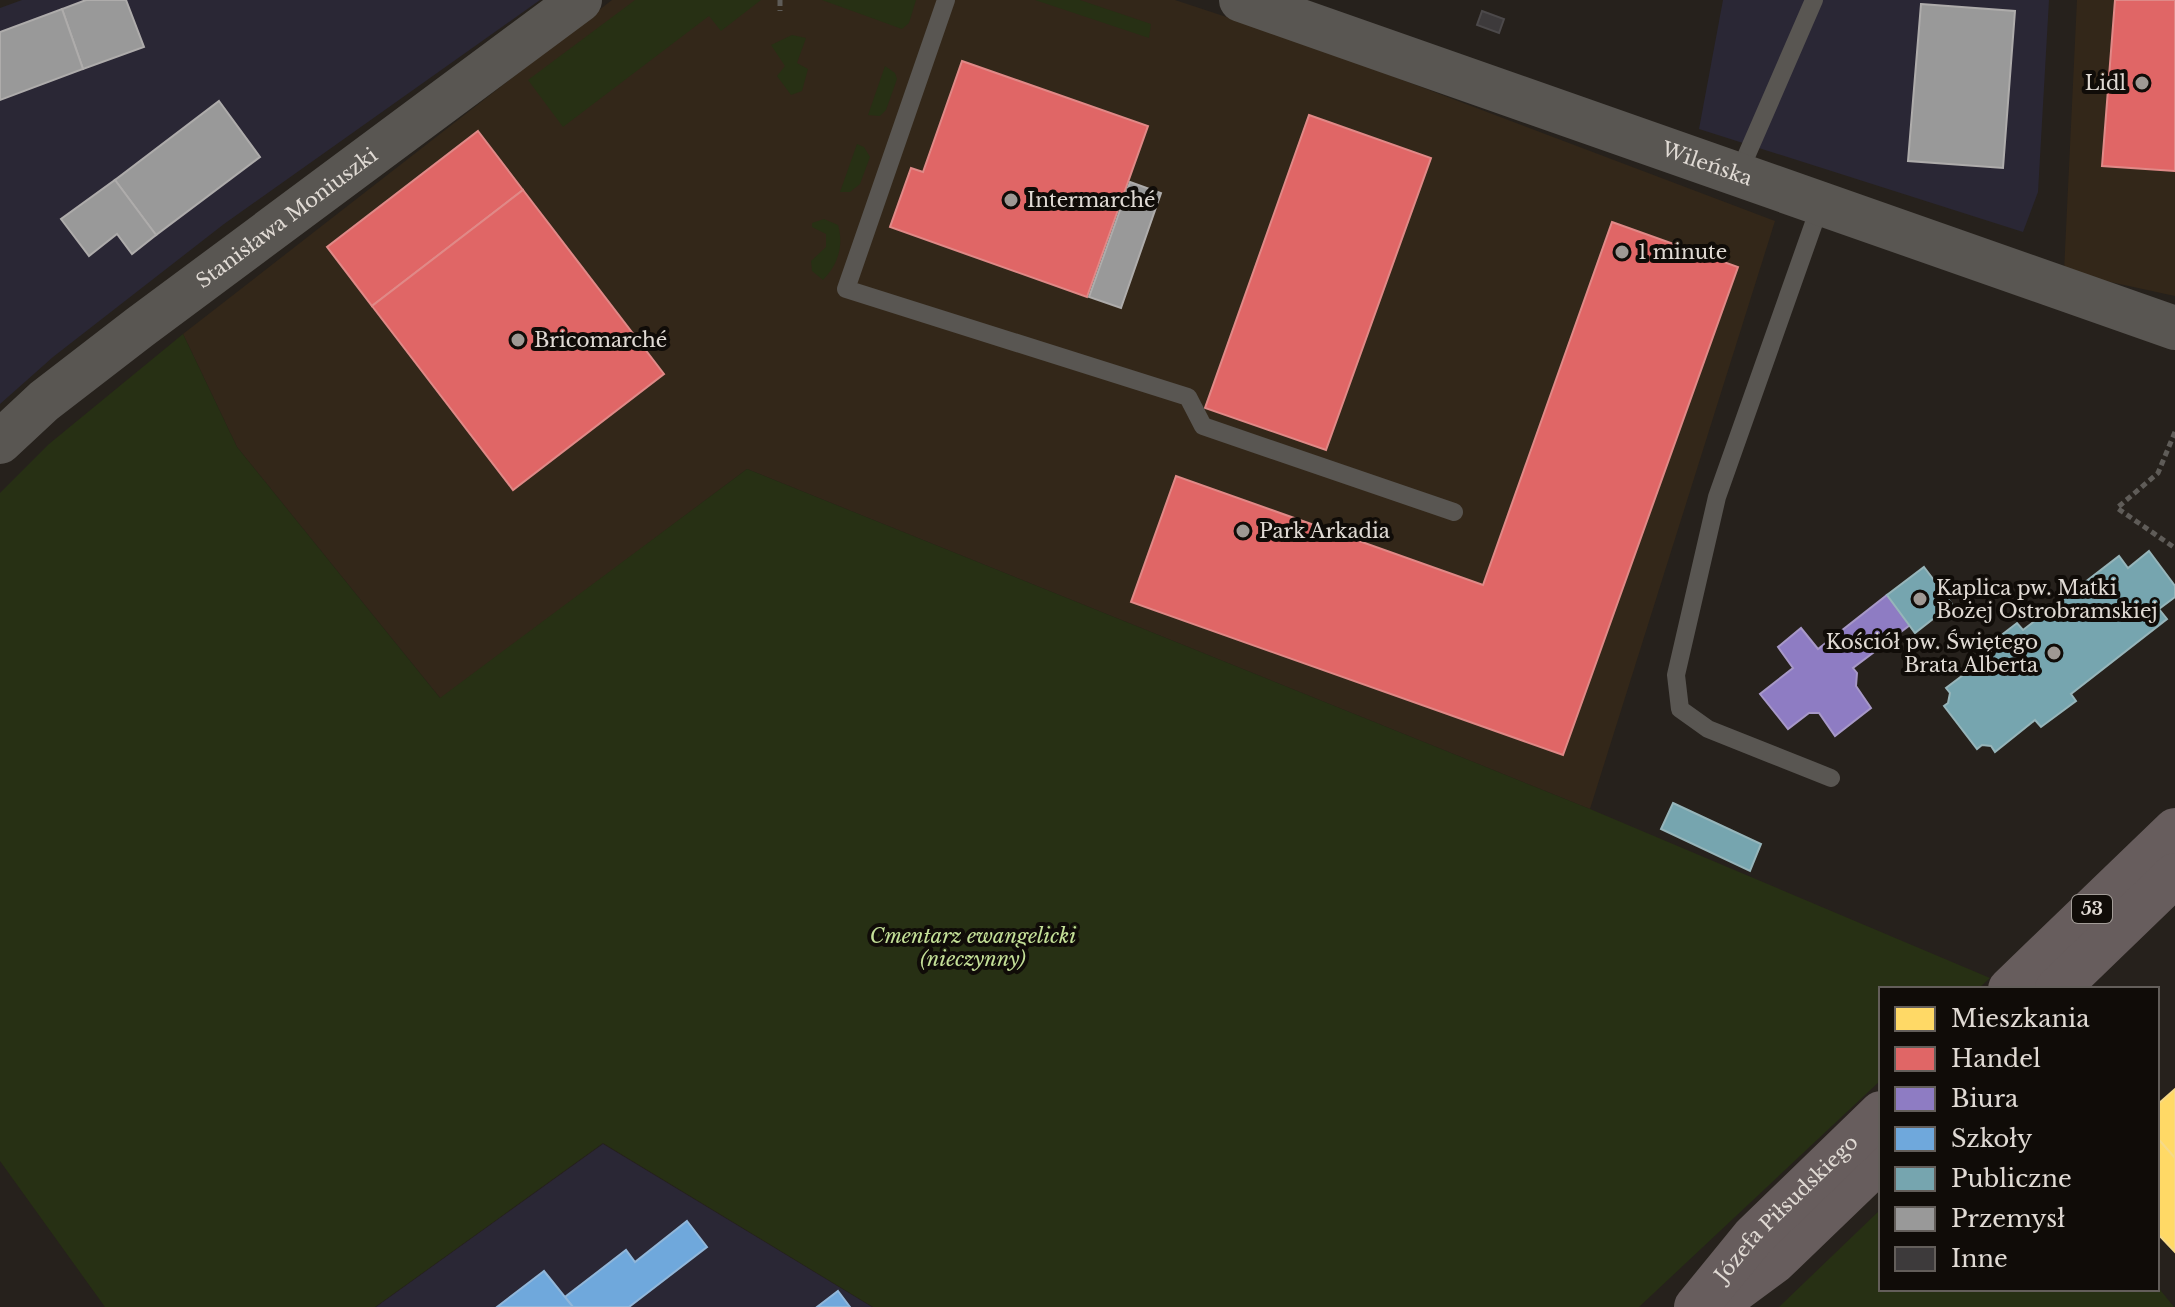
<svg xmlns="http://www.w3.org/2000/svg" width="2175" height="1307" font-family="'Libre Baskerville',serif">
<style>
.built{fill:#332719}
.industrial{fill:#2a2735}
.green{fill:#273014}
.homes{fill:#ffd966;stroke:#f6d987;stroke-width:2}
.shops{fill:#e06666;stroke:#e08987;stroke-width:2}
.offices{fill:#8e7cc3;stroke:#a798c8;stroke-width:2}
.schools{fill:#6fa8dc;stroke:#91b7da;stroke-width:2}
.public{fill:#76a5af;stroke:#96b5ba;stroke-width:2}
.industry{fill:#999;stroke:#aeacab;stroke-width:2}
.building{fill:#3d3a3b;stroke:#4c494a;stroke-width:2}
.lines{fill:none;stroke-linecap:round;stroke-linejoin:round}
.path{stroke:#5f5c58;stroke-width:5;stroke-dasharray:6 4;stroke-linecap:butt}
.lane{stroke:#595652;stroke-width:18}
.secondary{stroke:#595652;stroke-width:44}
.primary{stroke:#675d5d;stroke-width:44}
.poi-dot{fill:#9f9994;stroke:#100c08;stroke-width:3}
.labels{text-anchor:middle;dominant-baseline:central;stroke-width:8;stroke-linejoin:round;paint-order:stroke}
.shield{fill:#100c08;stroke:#a29c97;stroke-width:2}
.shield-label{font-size:18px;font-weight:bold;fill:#e0dad4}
.poi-label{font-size:20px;fill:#e0dad4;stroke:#100c08;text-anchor:start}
.street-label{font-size:20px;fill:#e0dad4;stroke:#100c08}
.park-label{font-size:20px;font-style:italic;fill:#c4e098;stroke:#100c08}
</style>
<rect width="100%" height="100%" fill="#26211c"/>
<g class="built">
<polygon points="612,0 1175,0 1305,43 1775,221 1590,809 747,469 441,699 237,447 183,334"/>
<polygon points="2077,0 2175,0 2175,296 2064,272"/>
</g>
<g class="industrial">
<polygon points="22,0 540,0 224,224 53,357 0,404 0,8"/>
<polygon points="1723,0 2049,0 2038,192 2023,232 1699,129"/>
<polygon points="603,1144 872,1307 376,1307"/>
</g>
<g class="green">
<polygon points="635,0 761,0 721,31 709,16 563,127 528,80"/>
<polygon points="822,0 916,0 909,23 902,29"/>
<polygon points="1035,0 1080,0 1151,24 1149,38"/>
<polygon points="792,35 806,38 797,63 808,69 802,91 791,95 777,76 785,66 771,45"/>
<polygon points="885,66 895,73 897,79 886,110 880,116 868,115"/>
<polygon points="857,144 864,147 870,157 860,184 850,192 840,192"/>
<path d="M824,219L838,225C844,245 838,265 823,280L812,271L811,261L826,247V234L812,227V223Z"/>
<polygon points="183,334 237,447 440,698 747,469 1590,809 1990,978 1978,989 1881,989 1881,1080 1639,1307 873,1307 603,1143 375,1307 105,1307 0,1161 0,493 49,444"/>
<polygon points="1881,1209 1881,1289 2157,1289 2157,1286 2174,1307 1779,1307"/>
</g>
<g class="homes">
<polygon points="2175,1089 2175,1158 2157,1138 2157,1105"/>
<polygon points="2160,1141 2175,1158 2175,1252 2157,1233 2157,1143"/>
</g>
<g class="shops">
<polygon points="2115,0 2175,0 2175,171 2102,166"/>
<polygon points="962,61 1148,126 1087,297 890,227 911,168 923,172"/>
<polygon points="1309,115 1431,158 1326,450 1205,408"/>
<polygon points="478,131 523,190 372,306 327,247"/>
<polygon points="523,190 664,374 513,490 372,306"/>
<polygon points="1612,222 1738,267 1563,755 1131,602 1176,476 1483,585"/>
</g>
<polygon class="offices" points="1887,595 1910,625 1853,668 1857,673 1856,686 1871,708 1835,736 1819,713 1809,713 1788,729 1760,694 1793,668 1778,647 1801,628 1818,649"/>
<g class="schools">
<polygon points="687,1221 707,1247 629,1307 573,1307 565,1297 626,1250 635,1262"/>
<polygon points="544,1271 573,1307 497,1307"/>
<polygon points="838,1291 850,1307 817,1307"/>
</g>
<g class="public">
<polygon points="2149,551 2175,586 2175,597 2159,609 2167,619 2071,694 2076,701 2041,727 2035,720 1995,752 1991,746 1982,745 1977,749 1944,706 1948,703 1950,693 1946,688 1987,657 1982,650 2017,623 2023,630 2119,556 2128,568"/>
<polygon points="1924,567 1952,604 1915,633 1887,595"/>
<polygon points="1673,803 1761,844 1750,871 1661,829"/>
</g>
<g class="industry">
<polygon points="86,0 126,0 144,47 83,69 62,9"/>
<polygon points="1921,4 2015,11 2003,168 1908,161"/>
<polygon points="62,9 83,69 0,100 0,32"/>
<polygon points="219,101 260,157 156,235 115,180"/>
<polygon points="115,180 156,235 132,254 117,234 89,256 61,219"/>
<polygon points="1130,182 1161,193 1121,308 1089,297"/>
</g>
<polygon class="building" points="1482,11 1504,19 1499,33 1477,25"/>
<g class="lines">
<g class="path">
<polyline points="780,0 780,11"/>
<polyline points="2175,432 2158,473 2117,508 2175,548"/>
</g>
<g class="lane">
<polyline points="946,0 846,289 1188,397 1203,426 1454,512"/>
<polyline points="1738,175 1814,0"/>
<polyline points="1821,203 1717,497 1676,675 1680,709 1708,729 1831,778"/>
</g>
<g class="secondary">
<path id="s1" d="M1241,0L2175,328"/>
<path id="s2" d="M0,442L44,401L140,327L580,0"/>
</g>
<g class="primary">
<polyline points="2010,989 2175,830"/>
<polyline points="2057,989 2175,875"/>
<polyline points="1721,1301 1775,1261 1881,1159"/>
<path id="s3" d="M1696,1307L1754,1236L1881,1113"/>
</g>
</g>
<g class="poi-dot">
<circle cx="2142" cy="83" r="8"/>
<circle cx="1011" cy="200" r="8"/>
<circle cx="1622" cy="252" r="8"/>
<circle cx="518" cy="340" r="8"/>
<circle cx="1243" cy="531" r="8"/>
<circle cx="1920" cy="599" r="8"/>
<circle cx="2054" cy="653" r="8"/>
</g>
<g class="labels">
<rect class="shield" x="2072" y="895" width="40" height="28" rx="6"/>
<g class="shield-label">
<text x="2092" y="909">53</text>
</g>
<g class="poi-label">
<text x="2126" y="83" text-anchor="end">Lidl</text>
<text x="1027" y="200">Intermarché</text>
<text x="1638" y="252">1 minute</text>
<text x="534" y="340">Bricomarché</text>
<text x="1259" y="531">Park Arkadia</text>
<text x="1936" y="588">Kaplica pw. Matki<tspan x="1936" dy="23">Bożej Ostrobramskiej</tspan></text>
<text x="2038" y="642" text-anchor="end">Kościół pw. Świętego<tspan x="2038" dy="23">Brata Alberta</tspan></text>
</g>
<g class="street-label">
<text stroke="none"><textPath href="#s1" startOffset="494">Wileńska</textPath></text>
<text stroke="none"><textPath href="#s2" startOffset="364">Stanisława Moniuszki</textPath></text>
<text stroke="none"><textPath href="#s3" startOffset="134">Józefa Piłsudskiego</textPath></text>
</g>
<g class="park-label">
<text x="973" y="936">Cmentarz ewangelicki<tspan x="973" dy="23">(nieczynny)</tspan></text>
</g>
</g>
<rect x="1879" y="987" width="280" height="304" fill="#100c08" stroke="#635e5a" stroke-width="2"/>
<rect x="1895" y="1007" width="40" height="24" fill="#ffd966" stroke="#635e5a" stroke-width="2"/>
<text x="1951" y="1027" font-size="24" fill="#e0dad4">Mieszkania</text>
<rect x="1895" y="1047" width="40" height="24" fill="#e06666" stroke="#635e5a" stroke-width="2"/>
<text x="1951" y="1067" font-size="24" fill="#e0dad4">Handel</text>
<rect x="1895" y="1087" width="40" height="24" fill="#8e7cc3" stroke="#635e5a" stroke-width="2"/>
<text x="1951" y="1107" font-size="24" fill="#e0dad4">Biura</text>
<rect x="1895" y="1127" width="40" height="24" fill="#6fa8dc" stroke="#635e5a" stroke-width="2"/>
<text x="1951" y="1147" font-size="24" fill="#e0dad4">Szkoły</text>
<rect x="1895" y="1167" width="40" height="24" fill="#76a5af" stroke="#635e5a" stroke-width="2"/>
<text x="1951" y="1187" font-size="24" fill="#e0dad4">Publiczne</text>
<rect x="1895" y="1207" width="40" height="24" fill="#999999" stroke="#635e5a" stroke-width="2"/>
<text x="1951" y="1227" font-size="24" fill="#e0dad4">Przemysł</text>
<rect x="1895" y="1247" width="40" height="24" fill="#3d3a3b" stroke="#635e5a" stroke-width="2"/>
<text x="1951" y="1267" font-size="24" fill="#e0dad4">Inne</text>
</svg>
